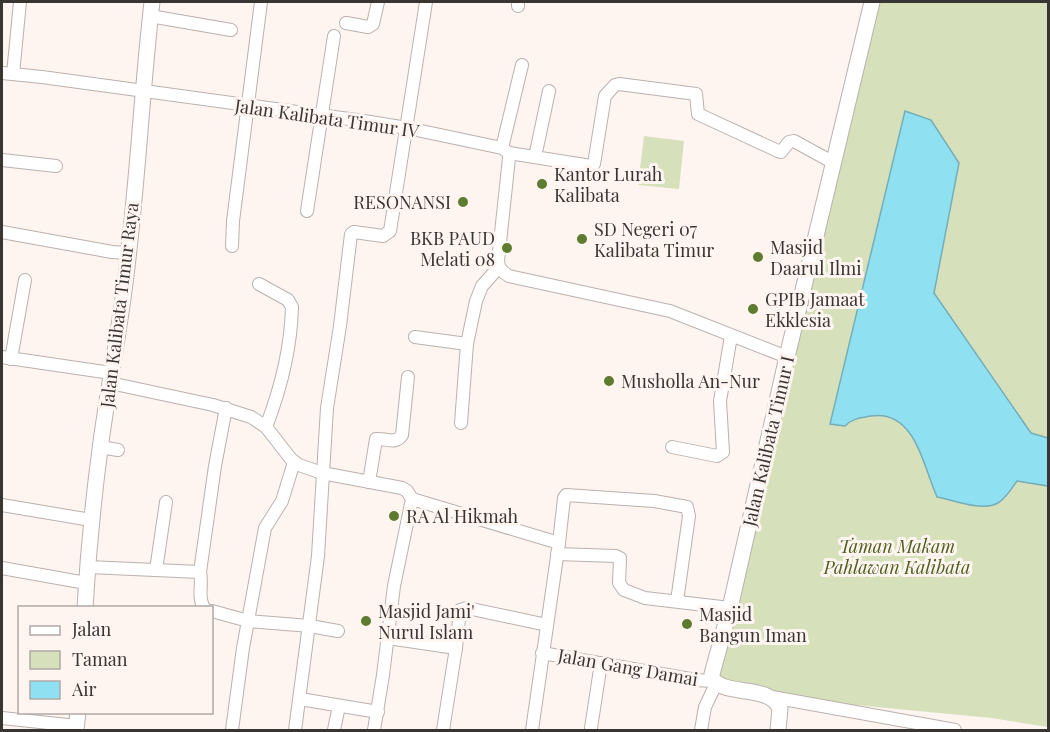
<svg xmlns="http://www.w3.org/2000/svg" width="1050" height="732" font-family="'Playfair Display',serif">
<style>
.green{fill:#d6e1bb}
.water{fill:#8fe1f1;stroke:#75adb8;stroke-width:1.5}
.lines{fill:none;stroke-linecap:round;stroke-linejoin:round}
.minor-casing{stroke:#bab1ae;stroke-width:14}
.tertiary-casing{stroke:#bab1ae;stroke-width:17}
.minor{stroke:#fff;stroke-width:12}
.tertiary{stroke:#fff;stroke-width:15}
.poi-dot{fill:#5f7b2f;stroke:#fef5f1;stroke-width:2}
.labels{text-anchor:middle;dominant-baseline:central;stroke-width:6;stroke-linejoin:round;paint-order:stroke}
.street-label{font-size:18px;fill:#383533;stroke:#fef5f1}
.poi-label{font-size:18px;fill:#383533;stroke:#fef5f1;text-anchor:start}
.park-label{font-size:18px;font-style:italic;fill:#505f1f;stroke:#fef5f1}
</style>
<rect width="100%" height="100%" fill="#fef5f1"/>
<g class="green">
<polygon points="872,2 1048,2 1048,727 991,718 772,697 716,684"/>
<polygon points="644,136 684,141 679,189 638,185"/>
</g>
<path class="water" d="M905,111L931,120L959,163L934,293L1031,433L1048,438V486L1017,481C1012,488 1006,498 998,503C981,512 954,500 937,497C923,466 915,409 871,416C860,418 853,418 845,426L830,424Z"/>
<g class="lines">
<g class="minor-casing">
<g id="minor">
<polyline points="518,6 518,2"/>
<polyline points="150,16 231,30"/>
<polyline points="346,23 368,27 373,24 378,2"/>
<path d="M2,73L42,77L364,121L407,128L502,148L509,153V158L498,261C499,269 502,272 509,276L670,311L787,357"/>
<polyline points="13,74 20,2"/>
<polyline points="502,148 522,65"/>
<polyline points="509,153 591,166 594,164 605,96 615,85 619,84 696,94 698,114 778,151 781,152 789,142 794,141 834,163"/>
<polyline points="535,157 549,91"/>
<polyline points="2,160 56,166"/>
<polyline points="307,211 334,36"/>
<polyline points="2,232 112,252 128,253"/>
<polyline points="232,246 233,221 261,2"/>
<path d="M259,284L288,300L292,307C291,349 281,388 266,427"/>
<polyline points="415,337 467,344"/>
<polyline points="2,357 111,373"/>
<polyline points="11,359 25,280"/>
<polyline points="110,383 213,405 251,417 266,427 291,459 299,465 322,473 402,488 407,491 412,499 394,586 383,675 374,730"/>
<polyline points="461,423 467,344 476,301 482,286 498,268"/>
<polyline points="100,447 118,450"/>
<polyline points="672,447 717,456 723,452 720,401 731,336"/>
<path d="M369,482L376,439C386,438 395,445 402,435L408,377"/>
<polyline points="412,499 559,543 532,730"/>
<polyline points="2,505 91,520"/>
<polyline points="559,543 564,498 566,495 654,501 687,507 689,516 677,601"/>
<polyline points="557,554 616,556 620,558 619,583 624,590 645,598 730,608"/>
<polyline points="88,567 200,572"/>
<polyline points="2,568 86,583"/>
<polyline points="156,570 166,502"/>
<path d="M204,608C197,597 203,584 200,572L215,466L226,408"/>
<polyline points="212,611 248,621 310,626 338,631"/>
<polyline points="388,638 456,648"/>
<polyline points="542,653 696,680 713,681"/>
<polyline points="772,697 955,730"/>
<polyline points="300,699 378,712"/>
<polyline points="2,718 77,726"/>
<polyline points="591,728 601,663"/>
<polyline points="232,730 243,648 265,528 282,501 294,462"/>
<polyline points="295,730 318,556 327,408 340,326 351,234 354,232 383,236 390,231 426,2"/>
<polyline points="334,730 339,706"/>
<polyline points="443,730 456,648 460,610 467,608 547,625"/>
<polyline points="701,730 705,707 716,684"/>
</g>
</g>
<g class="tertiary-casing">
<g id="tertiary">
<path d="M85,608C88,554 93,502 100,449C107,396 117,344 124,291C137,195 141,98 152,2"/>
<polyline points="76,730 78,712"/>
<path d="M778,730L780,708C768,684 728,697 712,679V674L730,608L787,357L872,2"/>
</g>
</g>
<use href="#minor" class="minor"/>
<use href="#tertiary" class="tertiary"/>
</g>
<g class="poi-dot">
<circle cx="542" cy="184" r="6"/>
<circle cx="463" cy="202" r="6"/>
<circle cx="582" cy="239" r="6"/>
<circle cx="507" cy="248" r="6"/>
<circle cx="758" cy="257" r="6"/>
<circle cx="753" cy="309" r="6"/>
<circle cx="609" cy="381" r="6"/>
<circle cx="394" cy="516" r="6"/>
<circle cx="366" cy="621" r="6"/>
<circle cx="687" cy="624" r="6"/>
</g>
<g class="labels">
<g class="street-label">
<text transform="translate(327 118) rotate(8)">Jalan Kalibata Timur IV</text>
<text transform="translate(119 305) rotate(-83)">Jalan Kalibata Timur Raya</text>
<text transform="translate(768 441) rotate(-77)">Jalan Kalibata Timur I</text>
<text transform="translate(628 667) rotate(10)">Jalan Gang Damai</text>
</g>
<g class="poi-label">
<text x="554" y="174">Kantor Lurah<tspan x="554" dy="21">Kalibata</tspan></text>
<text x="451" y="202" text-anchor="end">RESONANSI</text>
<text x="594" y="229">SD Negeri 07<tspan x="594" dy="21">Kalibata Timur</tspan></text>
<text x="495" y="238" text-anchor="end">BKB PAUD<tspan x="495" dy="21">Melati 08</tspan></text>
<text x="770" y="247">Masjid<tspan x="770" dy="21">Daarul Ilmi</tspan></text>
<text x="765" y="299">GPIB Jamaat<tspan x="765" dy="21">Ekklesia</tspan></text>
<text x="621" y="381">Musholla An-Nur</text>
<text x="406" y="516">RA Al Hikmah</text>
<text x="378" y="611">Masjid Jami'<tspan x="378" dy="21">Nurul Islam</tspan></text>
<text x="699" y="614">Masjid<tspan x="699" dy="21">Bangun Iman</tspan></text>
</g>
<g class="park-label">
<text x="897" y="546">Taman Makam<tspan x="897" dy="21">Pahlawan Kalibata</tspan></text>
</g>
</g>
<rect width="1050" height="732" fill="none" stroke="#383533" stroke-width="6"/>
<rect x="18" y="606" width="195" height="108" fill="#fef5f1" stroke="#afa8a5" stroke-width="1.5"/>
<rect x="30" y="626" width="30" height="9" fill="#ffffff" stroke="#afa8a5" stroke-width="1.5"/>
<text x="72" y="636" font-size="18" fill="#383533">Jalan</text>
<rect x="30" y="651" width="30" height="18" fill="#d6e1bb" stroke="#afa8a5" stroke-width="1.5"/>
<text x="72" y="666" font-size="18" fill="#383533">Taman</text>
<rect x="30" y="681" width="30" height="18" fill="#8fe1f1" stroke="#afa8a5" stroke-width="1.5"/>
<text x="72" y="696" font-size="18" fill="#383533">Air</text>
</svg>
